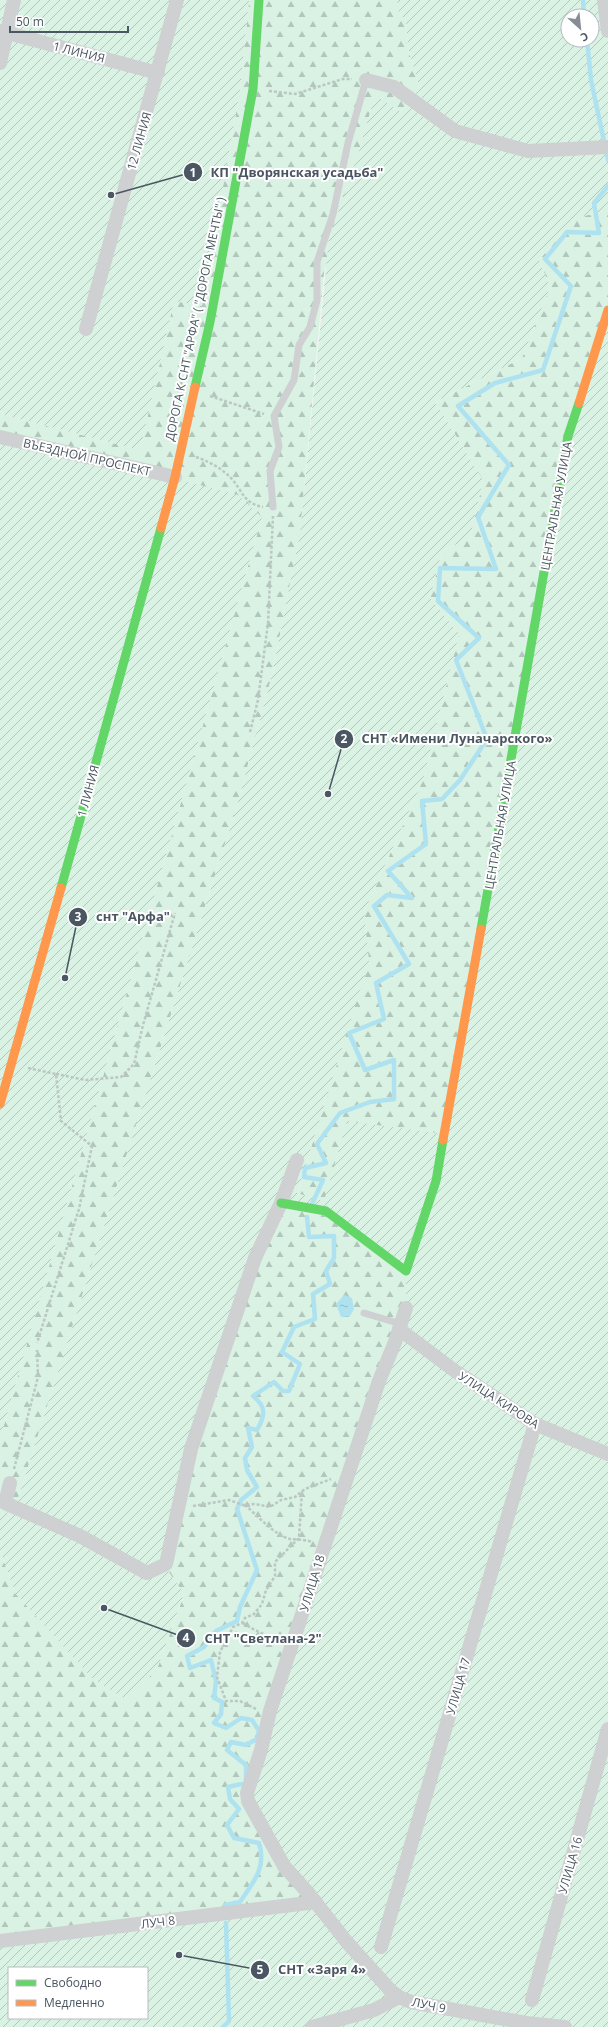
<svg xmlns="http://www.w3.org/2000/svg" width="608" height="2027" font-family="'Open Sans',sans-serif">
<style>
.forest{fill:url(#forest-firs)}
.garden{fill:url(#garden-furrows);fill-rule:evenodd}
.water{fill:url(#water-ripples)}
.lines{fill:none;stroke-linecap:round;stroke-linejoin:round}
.stream{stroke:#aee2f0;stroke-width:4.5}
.path{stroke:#bcc7c4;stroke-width:2.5;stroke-dasharray:3 2;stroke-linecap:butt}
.lane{stroke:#ced0d2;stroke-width:7}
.street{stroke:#ced0d2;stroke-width:14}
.fast{stroke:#63d668;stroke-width:9}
.slow{stroke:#ff974d;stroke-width:9}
.labels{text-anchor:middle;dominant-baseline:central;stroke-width:4;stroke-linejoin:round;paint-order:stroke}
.street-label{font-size:12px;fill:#4a5661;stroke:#fff}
.leader{fill:none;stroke:#4a5661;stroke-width:1.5}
.callout-dot{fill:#4a5661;stroke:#fff;stroke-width:1.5}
.mark-label{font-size:12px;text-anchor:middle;font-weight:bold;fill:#fff}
.callout-label{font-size:13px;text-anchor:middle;font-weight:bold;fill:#4a5661;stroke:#fff;stroke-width:4;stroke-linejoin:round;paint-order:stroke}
</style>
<defs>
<pattern id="forest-firs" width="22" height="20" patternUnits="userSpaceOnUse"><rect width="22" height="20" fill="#d9f2e3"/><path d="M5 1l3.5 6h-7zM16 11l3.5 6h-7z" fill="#b2c7bb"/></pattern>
<pattern id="garden-furrows" width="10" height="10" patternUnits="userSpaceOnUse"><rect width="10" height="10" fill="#d9f2e3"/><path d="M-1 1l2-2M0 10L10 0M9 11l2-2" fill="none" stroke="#b2c7bb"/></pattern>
<pattern id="water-ripples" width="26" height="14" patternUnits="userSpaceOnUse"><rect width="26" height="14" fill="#aee2f0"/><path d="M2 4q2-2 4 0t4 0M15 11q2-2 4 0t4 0" fill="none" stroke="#90bac6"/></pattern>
</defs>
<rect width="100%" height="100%" fill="#f4f4f4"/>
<g class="forest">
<polygon points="249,0 397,0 399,14 406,20 408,48 420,89 401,112 375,96 324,273 300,533 272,675 236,809 15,1508 0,1517 0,1439 262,517 0,436 0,414 140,450 174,300 202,305 240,90"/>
<polygon points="608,210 608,310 445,1135 324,1202 297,1194 368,961 364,912 423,780 459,634 430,598 442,551 470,538 483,480 435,402 522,358 550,287 539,260 576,218"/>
<polygon points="285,1204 326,1211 406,1269 406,1303 317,1904 0,1941 0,1550 15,1593 41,1621 157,1669 184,1595 164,1565 191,1449 255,1258"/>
</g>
<g class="garden">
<polygon points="0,0 249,0 240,90 202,306 174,301 140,450 0,414"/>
<path d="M397,0H608V210L576,218L539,260L550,287L522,358L435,402L483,480L470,538L442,551L430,598L459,634L423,780L364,912L369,961L297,1193L324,1201L347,1121L444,1134L568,436L608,310V2027H0V1941L317,1904L248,1801L406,1303V1269L326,1211L285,1204L255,1258L164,1565L184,1594L157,1669L127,1700L93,1679L15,1593L0,1550V1517L15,1508L236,809L272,675L300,533L329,238L355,165L375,95L401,112L420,89L408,48L406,20L399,14ZM568,16H592V40H568ZM9,1968H147V2018H9Z"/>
<polygon points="0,436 147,471 238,495 262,517 0,1439"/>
</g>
<polygon class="water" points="344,1295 352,1298 354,1309 350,1316 341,1317 336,1304"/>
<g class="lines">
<g class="stream">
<polyline points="583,0 584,16"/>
<polyline points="587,40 591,80 608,160"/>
<polyline points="312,1204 323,1180 304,1177 305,1168 326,1163 317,1144 340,1113 370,1102 394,1099 394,1060 365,1070 349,1033 384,1019 376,983 409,964 374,906 387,895 412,898 388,871 426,844 422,801 442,799 460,780 487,739 456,660 479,638 438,601 440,568 496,569 478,517 509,465 458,406 495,383 543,370 571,286 545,259 567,232 599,233 594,203 608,186"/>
<path d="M225,1905L240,1902C253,1883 267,1867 259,1843L234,1838L227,1825L239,1809L230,1799L228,1787L246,1783V1765L227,1750L231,1742L246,1745L257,1739L259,1731L252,1720L241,1718L226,1728L214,1723L221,1714L222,1702L214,1698L216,1681L211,1660L190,1668L187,1656L204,1647L216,1631L237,1621L240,1607L257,1570L237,1509L241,1500L257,1487L247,1470L245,1458L252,1447L248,1428L257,1430C265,1416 267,1407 253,1396L274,1382L283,1391H289L300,1364L282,1352L294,1327L315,1319L313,1294L330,1284L326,1271L334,1258V1236L309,1237L307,1217"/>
<polyline points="223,2027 229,2021 226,1923"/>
</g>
<g class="path">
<polyline points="269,91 295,94 343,79 352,79"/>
<polyline points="210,396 264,414"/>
<path d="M196,457C208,461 221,468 230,477C243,490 242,503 263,507"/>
<polyline points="250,732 258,700 268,623 273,516"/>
<polyline points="28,1068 56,1074 61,1121 92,1146 79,1209 37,1343"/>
<polyline points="56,1074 86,1080 121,1077 134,1064 143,1025 175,913"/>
<polyline points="14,1469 38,1377 37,1350"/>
<path d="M245,1505C258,1516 273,1534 290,1539C296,1540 304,1539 312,1542"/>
<polyline points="193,1506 229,1500 243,1505 255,1504 270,1507 281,1500 295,1497 305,1489 331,1479"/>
<path d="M243,1623C254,1631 267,1634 278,1643"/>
<polyline points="256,1709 240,1701 226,1701 217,1677 220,1652 233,1627 242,1623 245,1618 254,1614 262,1604 266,1590 275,1576 275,1562 299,1538 302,1491"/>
</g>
<g class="lane">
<polyline points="273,507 270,471 279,447 274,416 294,380 299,345 310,327 317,300 317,262 333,214 348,143 366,80"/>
<polyline points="364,1313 401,1324"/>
</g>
<g class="street">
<polyline points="604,0 608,31"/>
<polyline points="0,31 158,73"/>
<polyline points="0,63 14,0"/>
<polyline points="366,80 394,87 455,131 528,151 608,147"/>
<polyline points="86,329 177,0"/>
<polyline points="0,437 175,477"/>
<polyline points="399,1329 455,1371 535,1424 608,1454"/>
<polyline points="10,1483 5,1503 80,1536 147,1573 166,1564 191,1449 255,1258 281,1203 297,1160"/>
<polyline points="310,1895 284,1866 248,1801 247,1793 261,1750 270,1711 379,1381 395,1342 406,1308"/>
<polyline points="313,1899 346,1941 390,1990 399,1997 411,2002 526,2023 565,2027"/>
<polyline points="0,1941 316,1902"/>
<polyline points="381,1947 535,1424"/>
<polyline points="532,2000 608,1729"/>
<polyline points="312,2027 374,2010 399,1997"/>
</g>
<g class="fast">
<polyline points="195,387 210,322 253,89 259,0"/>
<polyline points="61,888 161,528"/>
<polyline points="481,929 568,436 579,403"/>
<polyline points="281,1203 326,1211 406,1271 436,1181 443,1140"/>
</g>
<g class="slow">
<polyline points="579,403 608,310"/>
<polyline points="161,528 175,477 195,387"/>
<polyline points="0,1104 61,888"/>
<polyline points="443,1140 481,929"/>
</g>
</g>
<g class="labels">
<g class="street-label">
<text transform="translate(79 52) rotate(14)">1 ЛИНИЯ</text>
<text transform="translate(139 141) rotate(-74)">12 ЛИНИЯ</text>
<text transform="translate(195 319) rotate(-78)">ДОРОГА К СНТ "АРФА" ( "ДОРОГА МЕЧТЫ" )</text>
<text transform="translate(87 457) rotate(13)">ВЪЕЗДНОЙ ПРОСПЕКТ</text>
<text transform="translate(556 506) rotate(-80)">ЦЕНТРАЛЬНАЯ УЛИЦА</text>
<text transform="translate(88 791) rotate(-75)">1 ЛИНИЯ</text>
<text transform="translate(500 825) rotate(-80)">ЦЕНТРАЛЬНАЯ УЛИЦА</text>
<text transform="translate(499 1400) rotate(33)">УЛИЦА КИРОВА</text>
<text transform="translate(312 1583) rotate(-73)">УЛИЦА 18</text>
<text transform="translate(458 1686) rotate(-74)">УЛИЦА 17</text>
<text transform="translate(570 1865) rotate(-74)">УЛИЦА 16</text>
<text transform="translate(158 1922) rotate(-7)">ЛУЧ 8</text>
<text transform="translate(429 2005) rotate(12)">ЛУЧ 9</text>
</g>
</g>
<path class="leader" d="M111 195L193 172M328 794L344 739M65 978L78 917M104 1608L186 1638M179 1955L260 1970"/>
<g class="callout-dot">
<circle cx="111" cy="195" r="4"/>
<circle cx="328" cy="794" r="4"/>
<circle cx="65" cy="978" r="4"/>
<circle cx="104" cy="1608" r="4"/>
<circle cx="179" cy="1955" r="4"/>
<circle cx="193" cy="172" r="10"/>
<circle cx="344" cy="739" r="10"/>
<circle cx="78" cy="917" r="10"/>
<circle cx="186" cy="1638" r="10"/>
<circle cx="260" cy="1970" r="10"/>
</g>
<g class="mark-label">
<text x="193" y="177">1</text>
<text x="344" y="743">2</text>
<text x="78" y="921">3</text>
<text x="186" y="1642">4</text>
<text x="260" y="1974">5</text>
</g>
<g class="callout-label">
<text x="297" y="177">КП "Дворянская усадьба"</text>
<text x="457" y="743">СНТ «Имени Луначарского»</text>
<text x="133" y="921">снт "Арфа"</text>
<text x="263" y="1643">СНТ "Светлана-2"</text>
<text x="322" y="1974">СНТ «Заря 4»</text>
</g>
<rect x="8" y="1967" width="140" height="52" fill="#ffffff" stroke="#b7bbc0"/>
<rect x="16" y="1980" width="20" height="6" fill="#63d668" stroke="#b7bbc0"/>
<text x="44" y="1987" font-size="12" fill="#4a5661">Свободно</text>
<rect x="16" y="2000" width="20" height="6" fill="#ff974d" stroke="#b7bbc0"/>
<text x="44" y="2007" font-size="12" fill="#4a5661">Медленно</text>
<g transform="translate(580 28) rotate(153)"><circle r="19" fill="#ffffff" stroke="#b7bbc0"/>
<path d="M0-3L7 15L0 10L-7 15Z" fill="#868d94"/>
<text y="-6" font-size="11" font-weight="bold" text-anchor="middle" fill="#4a5661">С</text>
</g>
<path d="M10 26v6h118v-6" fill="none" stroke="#4a5661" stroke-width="2"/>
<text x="16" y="26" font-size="12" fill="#4a5661" stroke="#ffffff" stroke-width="3" paint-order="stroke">50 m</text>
</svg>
